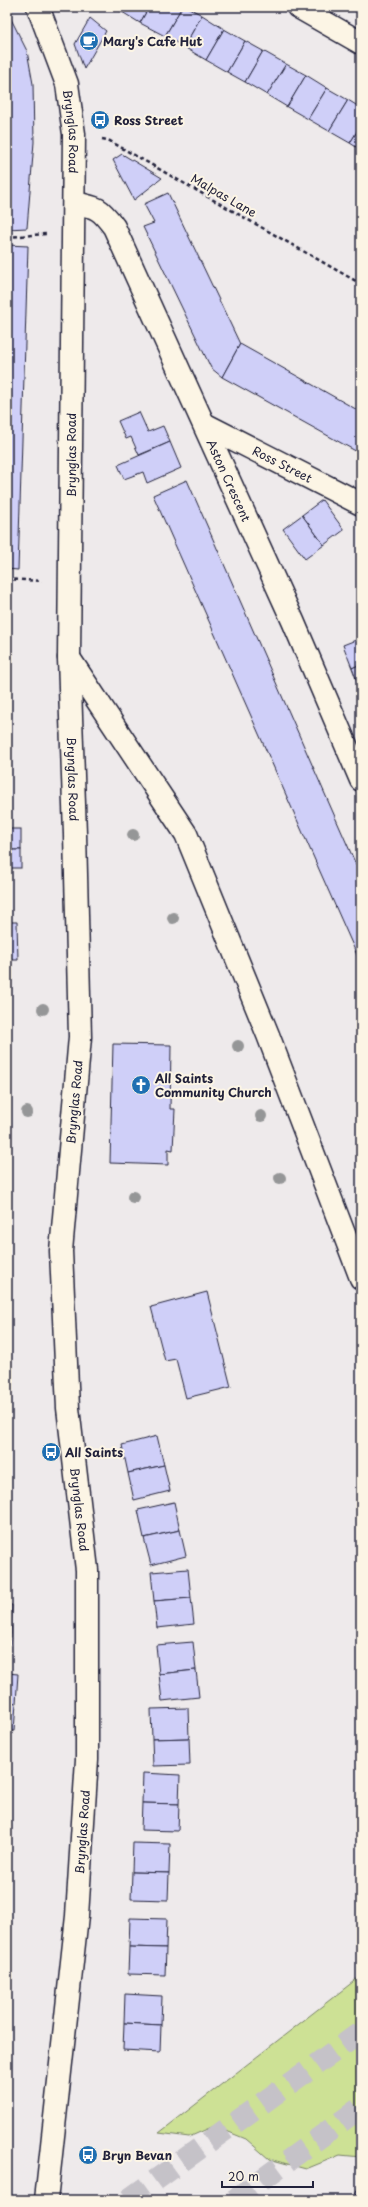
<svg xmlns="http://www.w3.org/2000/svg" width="368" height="2207" font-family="'Playpen Sans',sans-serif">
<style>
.green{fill:#cde195;stroke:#788268}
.building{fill:#cfcff8;stroke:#22223b}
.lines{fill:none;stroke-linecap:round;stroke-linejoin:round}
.highway-tunnel{stroke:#c5c2c8;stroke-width:22;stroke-dasharray:22 11;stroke-linecap:butt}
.minor-casing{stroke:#22223b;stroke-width:25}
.major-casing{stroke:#22223b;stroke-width:25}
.path{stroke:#22223b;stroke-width:2.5;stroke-dasharray:4 3;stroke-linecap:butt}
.minor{stroke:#fcf5e5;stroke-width:22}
.major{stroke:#fcf5e5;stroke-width:22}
.tree{fill:#959697}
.labels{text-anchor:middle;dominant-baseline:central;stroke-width:4;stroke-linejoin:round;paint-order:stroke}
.poi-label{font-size:12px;font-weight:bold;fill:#22223b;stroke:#fcf5e5;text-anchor:start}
.street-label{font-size:12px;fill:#22223b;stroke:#fcf5e5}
</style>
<rect width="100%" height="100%" fill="#eeeaeb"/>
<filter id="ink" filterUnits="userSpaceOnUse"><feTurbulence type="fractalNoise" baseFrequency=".025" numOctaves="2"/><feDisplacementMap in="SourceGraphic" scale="8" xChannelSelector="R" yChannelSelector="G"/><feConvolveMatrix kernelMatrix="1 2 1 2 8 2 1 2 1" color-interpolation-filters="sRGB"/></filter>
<g filter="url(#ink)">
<polygon class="green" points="358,1978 361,1980 361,2157 340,2155 306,2169 269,2159 246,2139 214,2126 189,2137 159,2133"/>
<g class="building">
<polygon points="114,7 149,7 140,23"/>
<polygon points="149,7 182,7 165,36 140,23"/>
<polygon points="182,7 187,7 202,15 184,47 165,36"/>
<polygon points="7,11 27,51 33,84 34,142 27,228 7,229"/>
<polygon points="202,15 224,29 206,60 184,47"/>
<polygon points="90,18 106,31 84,69 75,44"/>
<polygon points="224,29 245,41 227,72 206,60"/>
<polygon points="245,41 263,51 245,82 227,72"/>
<polygon points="263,51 286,64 267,95 245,82"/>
<polygon points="286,64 306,75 287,107 267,95"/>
<polygon points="306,75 327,88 308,119 287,107"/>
<polygon points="327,88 348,100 329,131 308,119"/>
<polygon points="348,100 361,108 361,125 350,143 329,131"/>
<polygon points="361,125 361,150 350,143"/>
<polygon points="122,154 162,178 134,200 113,160"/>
<polygon points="168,193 240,344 222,377 211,368 143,227 154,223 144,204"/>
<polygon points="7,245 28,246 18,570 7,569"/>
<polygon points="240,344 361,412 361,454 222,377"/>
<polygon points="139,412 148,432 163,426 170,442 139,455 131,437 126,439 118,421"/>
<polygon points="170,442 181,468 147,483 143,472 124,479 118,465"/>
<polygon points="187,480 361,876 361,964 153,495"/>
<polygon points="322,500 344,530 324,545 302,515"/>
<polygon points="302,515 324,545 305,559 283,529"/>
<polygon points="361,638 361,664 352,668 343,645"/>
<polygon points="361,664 361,689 360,689 352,668"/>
<rect x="7" y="829" width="14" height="21"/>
<rect x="7" y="850" width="14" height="18"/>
<polygon points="7,922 17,922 18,960 7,960"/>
<polygon points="113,1044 171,1045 170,1109 175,1109 173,1150 168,1149 168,1165 110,1163"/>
<polygon points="207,1292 231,1387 186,1398 176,1359 165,1361 151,1307"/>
<polygon points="157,1436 164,1465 128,1473 122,1445"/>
<polygon points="164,1465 170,1491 134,1500 128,1473"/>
<polygon points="174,1502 180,1530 144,1538 138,1510"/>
<polygon points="180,1530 186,1556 151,1565 144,1538"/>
<polygon points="7,1537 9,1538 7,1566"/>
<polygon points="188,1569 191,1598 154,1601 151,1572"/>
<polygon points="191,1598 194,1624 157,1628 154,1601"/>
<polygon points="7,1605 12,1605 11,1634 7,1633"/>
<polygon points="7,1633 11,1634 9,1663 7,1662"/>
<polygon points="193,1642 196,1670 159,1674 156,1645"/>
<polygon points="196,1670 199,1697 162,1701 159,1674"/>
<polygon points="7,1673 18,1674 16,1703 7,1702"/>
<polygon points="7,1702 16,1703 14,1731 7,1731"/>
<polygon points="188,1708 189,1738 152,1739 151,1709"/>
<polygon points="189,1738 190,1765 153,1766 152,1739"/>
<polygon points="7,1742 11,1743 9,1771 7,1771"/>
<polygon points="7,1771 9,1771 7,1798"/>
<polygon points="143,1773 180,1775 179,1804 142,1803"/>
<polygon points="142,1803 179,1804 178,1831 141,1830"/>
<polygon points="133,1843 170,1844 169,1873 132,1872"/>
<polygon points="132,1872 169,1873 168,1900 131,1899"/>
<polygon points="130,1918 167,1919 166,1948 129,1947"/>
<polygon points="129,1947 166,1948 165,1975 128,1974"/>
<polygon points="125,1994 162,1996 161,2025 124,2023"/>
<polygon points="124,2023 161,2025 160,2052 123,2050"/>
<polygon points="361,2181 361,2200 353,2200"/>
</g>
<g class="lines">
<g class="highway-tunnel">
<polyline points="128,2200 361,2032"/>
<polyline points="234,2200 361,2107"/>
</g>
<g class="minor-casing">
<g id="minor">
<path id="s1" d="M38,7L67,84L74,134L69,658L75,834L80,1037L61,1251L68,1408L87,1570V1759L77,1916L46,2200"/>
<path id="s2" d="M74,203C97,207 100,208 114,227L293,621L361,780"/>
<path id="s3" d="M204,424L361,504"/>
<polyline points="69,658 186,834 268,1035 361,1278"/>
</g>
</g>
<g class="major-casing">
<polyline id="major" points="298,7 361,43"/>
</g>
<g class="path">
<polyline points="102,139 108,140 361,284"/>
<polyline points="7,237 46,234"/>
<polyline points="7,579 42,581"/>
</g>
<use href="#minor" class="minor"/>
<use href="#major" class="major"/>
</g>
<g class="tree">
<circle cx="133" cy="835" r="6"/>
<circle cx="173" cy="918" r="6"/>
<circle cx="43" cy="1009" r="6"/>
<circle cx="238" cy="1046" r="6"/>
<circle cx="27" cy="1112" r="6"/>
<circle cx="261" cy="1116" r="6"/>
<circle cx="280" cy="1178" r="6"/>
<circle cx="133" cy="1197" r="6"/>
</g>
</g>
<defs>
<g id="cafe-disc" transform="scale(1)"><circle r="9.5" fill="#1f6fb2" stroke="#fcf5e5"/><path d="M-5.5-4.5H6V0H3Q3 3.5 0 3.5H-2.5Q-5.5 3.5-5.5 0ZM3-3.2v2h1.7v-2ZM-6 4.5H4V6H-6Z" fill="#fff"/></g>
<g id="bus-disc" transform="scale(1)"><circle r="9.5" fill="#1f6fb2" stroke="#fcf5e5"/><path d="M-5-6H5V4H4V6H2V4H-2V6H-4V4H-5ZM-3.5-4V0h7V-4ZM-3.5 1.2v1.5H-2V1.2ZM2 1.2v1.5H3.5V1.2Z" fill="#fff"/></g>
<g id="church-disc" transform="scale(1)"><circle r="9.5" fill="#1f6fb2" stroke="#fcf5e5"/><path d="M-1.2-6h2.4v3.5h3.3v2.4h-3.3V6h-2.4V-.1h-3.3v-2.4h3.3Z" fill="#fff"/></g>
</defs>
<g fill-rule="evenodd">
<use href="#cafe-disc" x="89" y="41"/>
<use href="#bus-disc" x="100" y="120"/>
<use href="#church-disc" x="141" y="1085"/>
<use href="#bus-disc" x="51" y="1452"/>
<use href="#bus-disc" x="88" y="2155"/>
</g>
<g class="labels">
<g class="poi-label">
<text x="103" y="41">Mary's Cafe Hut</text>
<text x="114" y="120">Ross Street</text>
<text x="155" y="1078">All Saints<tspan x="155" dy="14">Community Church</tspan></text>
<text x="65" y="1452">All Saints</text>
<text x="102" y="2155">Bryn Bevan</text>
</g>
<g class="street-label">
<text stroke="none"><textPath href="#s1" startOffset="130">Brynglas Road</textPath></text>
<text transform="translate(224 195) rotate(30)">Malpas Lane</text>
<text transform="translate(71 455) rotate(-90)">Brynglas Road</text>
<text stroke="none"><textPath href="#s3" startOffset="88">Ross Street</textPath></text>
<text stroke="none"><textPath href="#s2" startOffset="327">Aston Crescent</textPath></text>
<text stroke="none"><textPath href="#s1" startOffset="778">Brynglas Road</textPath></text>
<text transform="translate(74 1102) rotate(-85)">Brynglas Road</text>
<text stroke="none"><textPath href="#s1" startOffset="1510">Brynglas Road</textPath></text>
<text transform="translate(82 1832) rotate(-86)">Brynglas Road</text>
</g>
</g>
<rect width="368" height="2207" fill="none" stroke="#fcf5e5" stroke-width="24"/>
<rect x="12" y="12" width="344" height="2183" fill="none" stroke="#22223b" stroke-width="1.5" filter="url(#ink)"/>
<path d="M222 2181v6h91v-6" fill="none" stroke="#22223b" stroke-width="2"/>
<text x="228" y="2181" font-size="12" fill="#22223b" stroke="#fcf5e5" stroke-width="3" paint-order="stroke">20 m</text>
</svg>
